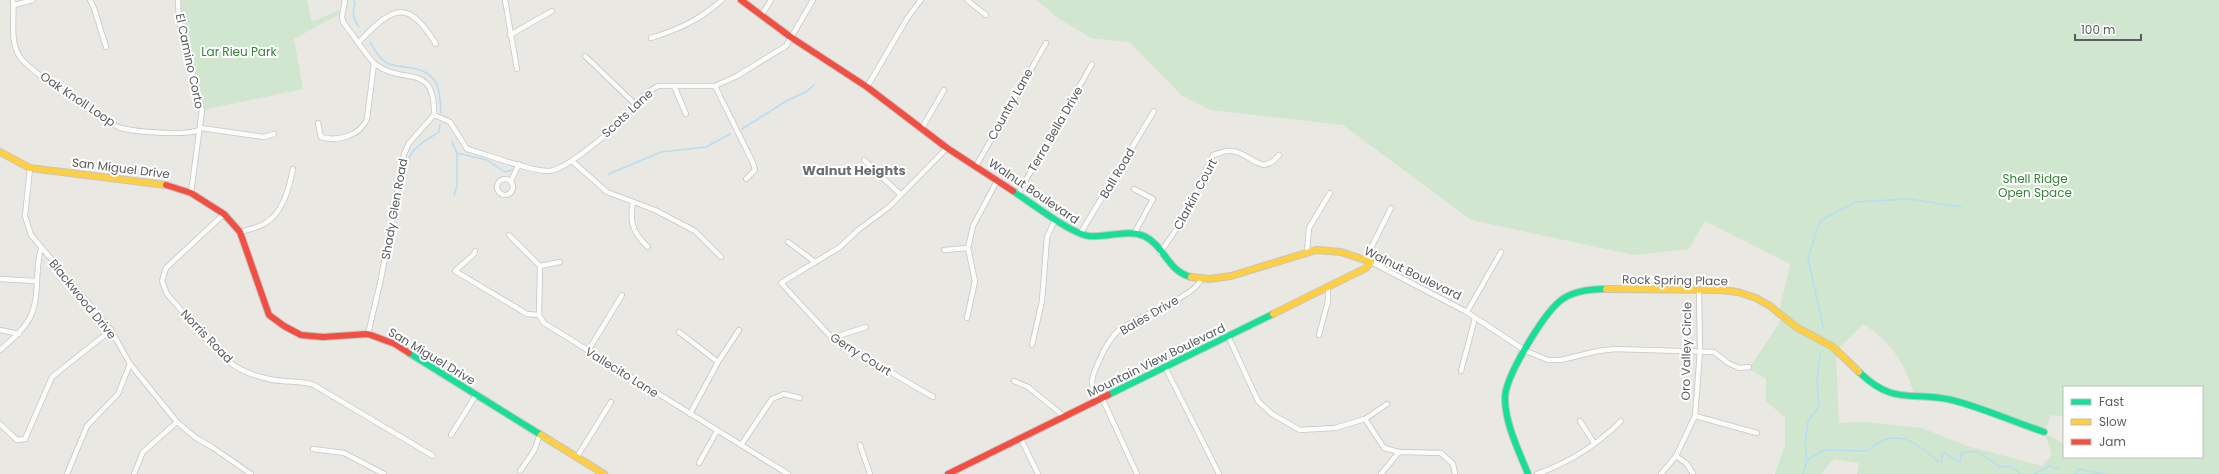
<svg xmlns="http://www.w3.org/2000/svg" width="2219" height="474" font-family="Poppins,sans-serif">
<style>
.green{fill:#d1e6ce;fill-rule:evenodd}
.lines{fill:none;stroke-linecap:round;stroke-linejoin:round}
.stream{stroke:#b5ddf5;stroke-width:1.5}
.street-casing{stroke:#c6c6c5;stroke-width:6}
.fast-casing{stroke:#c5c5c3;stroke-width:8}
.slow-casing{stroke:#c5c5c3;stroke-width:8}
.jam-casing{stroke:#c5c5c3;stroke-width:8}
.street{stroke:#fcfcfb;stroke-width:4.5}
.fast{stroke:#16e098;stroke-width:6}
.slow{stroke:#ffcf43;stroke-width:6}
.jam{stroke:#f24e42;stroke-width:6}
.labels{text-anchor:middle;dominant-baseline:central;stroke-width:4;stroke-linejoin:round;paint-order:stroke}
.park-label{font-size:12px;fill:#368437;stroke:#fff}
.street-label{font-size:12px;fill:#595d61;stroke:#fff}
.neighbourhood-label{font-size:13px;font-weight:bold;fill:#6a6f73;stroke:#fff}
</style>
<rect width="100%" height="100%" fill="#e9e8e3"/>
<g class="green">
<polygon points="178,0 307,0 312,22 339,10 339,14 294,39 303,89 202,110 179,22"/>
<path d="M1037,0H2219V474H1857L1859,463L1834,459L1821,474H1775L1785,445V418L1766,401V379L1749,369L1783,317L1779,312L1790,264L1705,221L1689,249L1634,255L1471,220L1343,125L1211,110L1181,95L1130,42L1091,38L1058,18ZM1863,324C1892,341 1906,366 1915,397L1951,400L2044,432L2051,415L2064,416V387H2202V457H2064V444L2044,432L2052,454L2042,466L1967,446L1922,428L1864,422L1839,423L1836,351Z"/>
</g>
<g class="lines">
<g class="stream">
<path d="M354,0L355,5C351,13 354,20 359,27"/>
<path d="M370,42C374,49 379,59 387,63C395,67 403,66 411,68C439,72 440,89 441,113"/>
<polyline points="742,129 788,100 806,92 814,85"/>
<polyline points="452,142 457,153 487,160 505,172 512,170"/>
<path d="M409,159C411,148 430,138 439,132L440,125"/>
<polyline points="609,174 661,152 706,147 730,134"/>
<polyline points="454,195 457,186 457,154"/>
<polyline points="1823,327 1808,258 1820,221 1855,202 1908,199 1961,207"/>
<path d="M1807,460L1824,450L1868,451C1893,426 1915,441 1938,461H1942V453L1944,452L1958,462H1960L1961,453L1976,451L2000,467L2011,466L2020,474"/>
<polyline points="1803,474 1807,460 1805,446 1808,421 1819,406 1817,380 1820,353"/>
<polyline points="2035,474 2049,466 2058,469"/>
<polyline points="2076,474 2078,469 2104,474"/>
</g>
<g class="street-casing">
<g id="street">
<path d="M13,0C15,18 9,41 20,57C28,70 105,123 121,128C136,132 186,136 199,130"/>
<polyline points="90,0 94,8 106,47"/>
<polyline points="178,0 179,22 202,110 191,193"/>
<path d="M345,0L342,17L343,22C351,32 368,58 375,64C404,86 435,61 434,115L409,143L404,154L381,279L368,334"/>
<polyline points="505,0 517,69"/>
<polyline points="967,0 986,15"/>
<polyline points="14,5 33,0"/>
<polyline points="761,16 771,0"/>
<polyline points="510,35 552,11"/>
<path d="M651,38C680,29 699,20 722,0"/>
<path d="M359,42C395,4 408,0 436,44"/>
<polyline points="585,56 635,104"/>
<polyline points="674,86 686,114"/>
<polyline points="715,86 753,163 755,170 746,179"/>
<polyline points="867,87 908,17 921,0"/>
<path d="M434,115L450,122L467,149C486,154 532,172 549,171C566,170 611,131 623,119C634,107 643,93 658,86H715L737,76L786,46L813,0"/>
<path d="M318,123L321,137C337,142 360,136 367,119L374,63"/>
<polyline points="201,128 264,137 274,134"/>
<polyline points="922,128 944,90"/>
<polyline points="864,160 901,195"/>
<polyline points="572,161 607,192 655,210 695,231 721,257"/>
<polyline points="976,166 1046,43"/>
<polyline points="30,168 25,216 31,235 111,330 130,364 177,422 196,438 212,447 251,474"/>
<circle cx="505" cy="187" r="8"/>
<polyline points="511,181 519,164"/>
<polyline points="1018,194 1092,64"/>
<path d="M633,202C629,222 633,233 648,247"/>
<path d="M224,214L166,268L162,281L167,294C187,316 205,341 227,360C238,370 255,376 269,379C284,383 300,380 314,385L433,456"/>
<path d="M240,232C247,230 256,228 264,224C283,214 289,188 293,169"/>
<polyline points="1080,234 1154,111"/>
<polyline points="1134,234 1153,199 1134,189"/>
<polyline points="509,235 540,266 539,315 544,323 788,474"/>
<polyline points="788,242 815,262"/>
<polyline points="944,250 968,248"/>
<polyline points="475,251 474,254 455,271 527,314 539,315"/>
<polyline points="1307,252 1309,228 1330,193"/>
<path d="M1160,253L1182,221L1213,155C1220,153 1225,150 1232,151C1252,153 1261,178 1279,155"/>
<polyline points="1365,260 1391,208"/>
<polyline points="1371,262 1465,311 1526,351 1548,360 1561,360 1598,351 1615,349 1714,352 1728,363 1739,368 1749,367"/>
<polyline points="540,266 560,262"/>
<polyline points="0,279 36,281"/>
<polyline points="1467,312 1501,252"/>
<polyline points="967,318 975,281 968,248 973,226 997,181"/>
<polyline points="0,330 19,334"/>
<polyline points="679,332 718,362"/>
<polyline points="1319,335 1328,301 1328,287"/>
<polyline points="1228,336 1258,401 1272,414 1300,430 1335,428 1365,419 1387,404"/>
<polyline points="832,338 866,327"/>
<polyline points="1032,345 1042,301 1047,237 1055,220"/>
<path d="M0,350C10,341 21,333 28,321C41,301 34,271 41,249"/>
<polyline points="588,351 622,295"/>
<polyline points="1165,367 1219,474"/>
<polyline points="1461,371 1475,318"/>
<polyline points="1014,381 1028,387 1065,417"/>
<polyline points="933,397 832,338 781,283 840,247 858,230 889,207 947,148"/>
<polyline points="1102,398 1137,474"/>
<path d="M1097,400C1089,382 1091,379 1099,361C1104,349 1110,338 1119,330C1136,316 1196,297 1201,279"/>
<polyline points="690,414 718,362 739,330"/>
<polyline points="1695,416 1757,433"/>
<polyline points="1365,419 1384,448 1399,452 1381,474"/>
<polyline points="1580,421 1594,443"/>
<polyline points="0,424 17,440 25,439 52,377 111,330"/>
<polyline points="451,435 476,395"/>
<polyline points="1021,439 1038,474"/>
<polyline points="741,445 772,399 784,394 800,398"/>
<polyline points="860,445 870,474"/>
<polyline points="313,449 344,453 384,474"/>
<polyline points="1399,452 1441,453 1453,464 1455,474"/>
<polyline points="1676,456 1687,464 1693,474"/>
<polyline points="577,457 611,402"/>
<polyline points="699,463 717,431"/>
<polyline points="520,471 534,451 540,434"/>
<polyline points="67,474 87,426 118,394 130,364"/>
<polyline points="134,474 143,452 177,422"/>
<path d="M1537,474C1568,463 1598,444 1621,421"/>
<polyline points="1661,474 1676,456 1695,416 1700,351 1699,291"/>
</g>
</g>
<g class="fast-casing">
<g id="fast">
<path d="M1013,191C1030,202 1071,234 1089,236C1106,238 1127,229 1144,236C1164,245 1168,272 1191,277"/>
<polyline points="409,353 541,435"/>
<path d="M1859,372C1894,406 1911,391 1952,400C1983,408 2014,422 2044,432"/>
<polyline points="1108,395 1273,314"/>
<path d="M1528,474C1519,451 1505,424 1505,398C1505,377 1543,315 1560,301C1572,291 1591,289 1606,289"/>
</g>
</g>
<g class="slow-casing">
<g id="slow">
<polyline points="0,152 30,168 166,185"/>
<polyline points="1191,277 1210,279 1231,276 1316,250 1341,252 1371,262 1366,268 1273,314"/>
<polyline points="1606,289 1721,290 1738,292 1756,298 1770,306 1796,327 1833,347 1859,372"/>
<polyline points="541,435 604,474"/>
</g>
</g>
<g class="jam-casing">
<g id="jam">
<polyline points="741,0 792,38 867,87 947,148 1013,191"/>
<polyline points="166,185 191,193 224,214 240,232 269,315 284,326 301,335 323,337 368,334 395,344 409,353"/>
<polyline points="948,474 1108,395"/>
</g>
</g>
<use href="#street" class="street"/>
<use href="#fast" class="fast"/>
<use href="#slow" class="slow"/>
<use href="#jam" class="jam"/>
</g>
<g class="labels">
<g class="park-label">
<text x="239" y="51">Lar Rieu Park</text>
<text x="2035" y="178">Shell Ridge<tspan x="2035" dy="14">Open Space</tspan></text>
</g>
<g class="street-label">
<text transform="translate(190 61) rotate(78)">El Camino Corto</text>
<text transform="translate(78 99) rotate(34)">Oak Knoll Loop</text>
<text transform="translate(1010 104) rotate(-61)">Country Lane</text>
<text transform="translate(627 113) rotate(-43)">Scots Lane</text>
<text transform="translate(1055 129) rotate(-60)">Terra Bella Drive</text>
<text transform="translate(121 168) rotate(7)">San Miguel Drive</text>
<text transform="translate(1117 173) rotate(-59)">Ball Road</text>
<text transform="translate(1034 191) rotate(34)">Walnut Boulevard</text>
<text transform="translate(1195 194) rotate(-62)">Clarkin Court</text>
<text transform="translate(394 209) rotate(-80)">Shady Glen Road</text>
<text transform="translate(1413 273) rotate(26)">Walnut Boulevard</text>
<text transform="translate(1675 280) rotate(1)">Rock Spring Place</text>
<text transform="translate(83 299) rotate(51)">Blackwood Drive</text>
<text transform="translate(1149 315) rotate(-30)">Bales Drive</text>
<text transform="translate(207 336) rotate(46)">Norris Road</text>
<text transform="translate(1686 351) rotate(-89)">Oro Valley Circle</text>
<text transform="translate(861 354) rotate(32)">Gerry Court</text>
<text transform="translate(432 356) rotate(31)">San Miguel Drive</text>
<text transform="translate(1156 360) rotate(-26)">Mountain View Boulevard</text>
<text transform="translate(622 372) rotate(32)">Vallecito Lane</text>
</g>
<g class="neighbourhood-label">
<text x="854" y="170">Walnut Heights</text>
</g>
</g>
<rect x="2063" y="386" width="140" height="72" fill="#ffffff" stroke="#bdbec0"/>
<rect x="2071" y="399" width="20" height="6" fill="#16e098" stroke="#bdbec0"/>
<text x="2099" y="406" font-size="12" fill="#595d61">Fast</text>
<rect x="2071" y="419" width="20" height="6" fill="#ffcf43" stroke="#bdbec0"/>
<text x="2099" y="426" font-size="12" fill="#595d61">Slow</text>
<rect x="2071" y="439" width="20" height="6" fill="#f24e42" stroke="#bdbec0"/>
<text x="2099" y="446" font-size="12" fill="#595d61">Jam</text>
<path d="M2075 34v6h66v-6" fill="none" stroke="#595d61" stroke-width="2"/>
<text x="2081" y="34" font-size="12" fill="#595d61" stroke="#ffffff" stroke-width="3" paint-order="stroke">100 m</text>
</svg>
